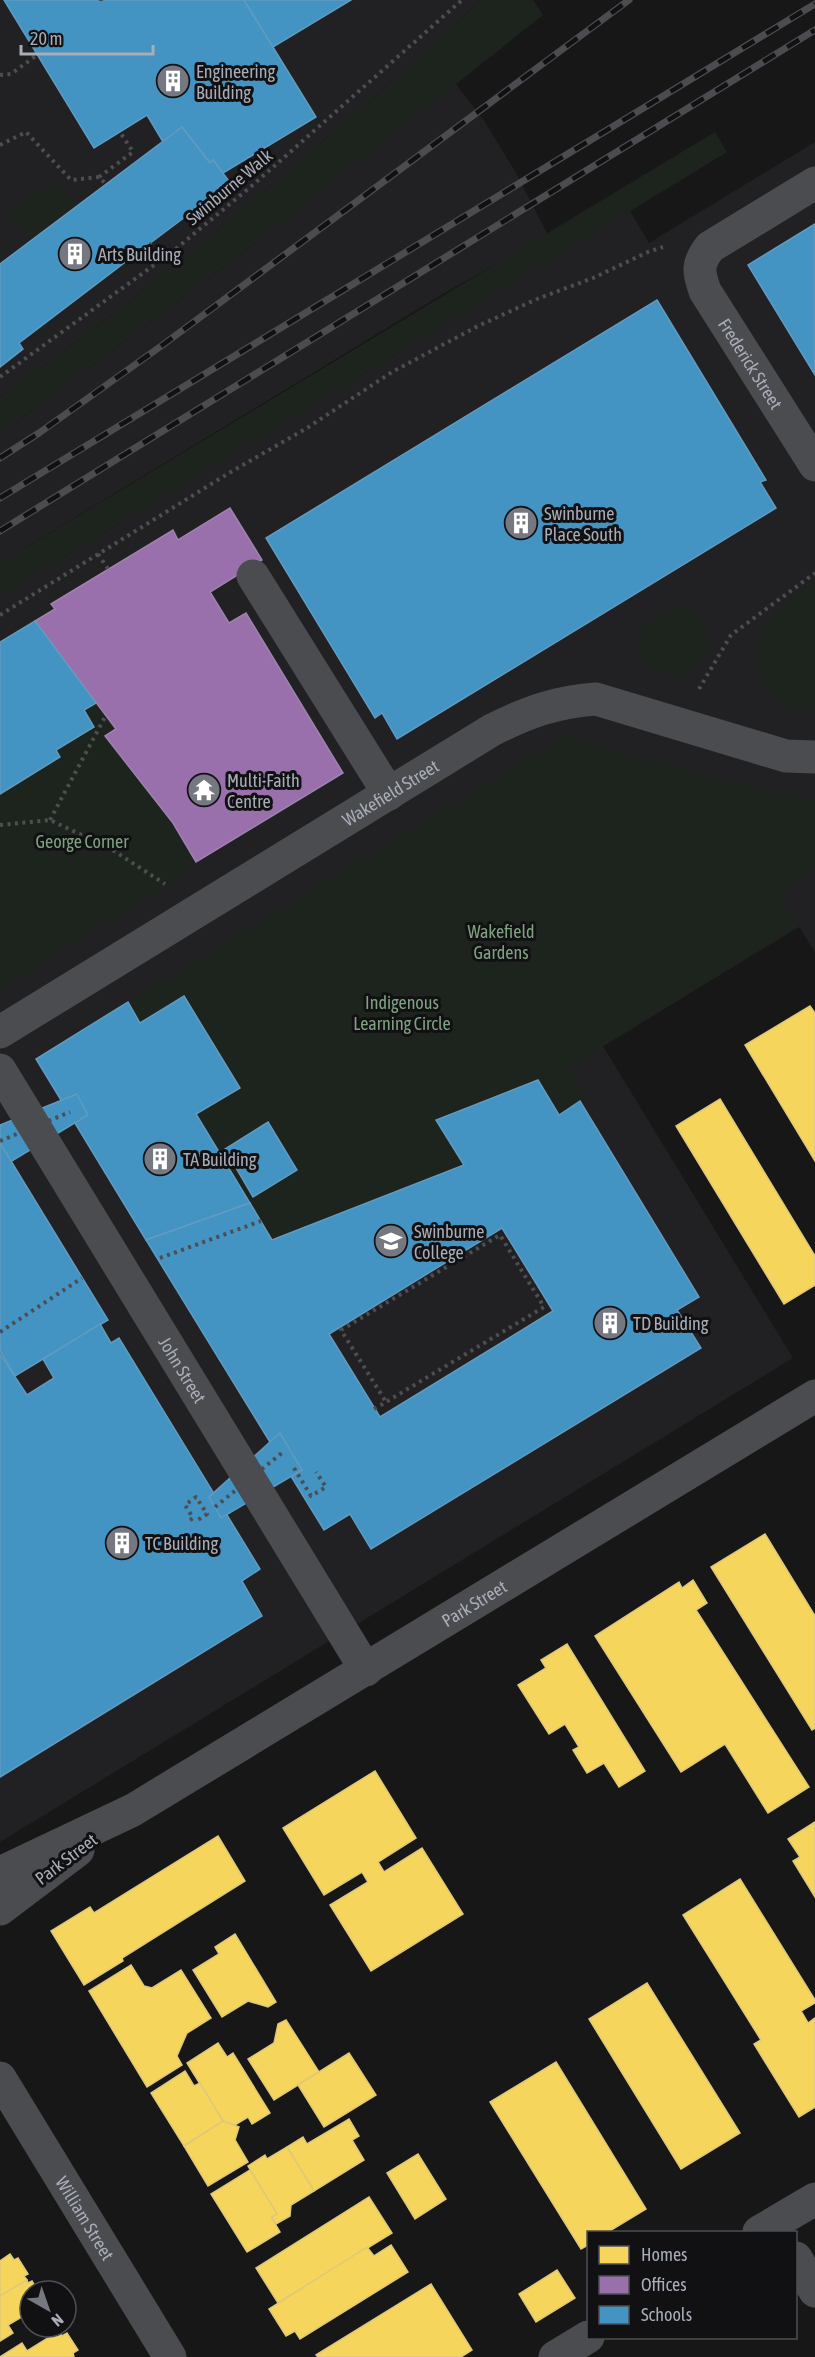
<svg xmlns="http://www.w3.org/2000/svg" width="815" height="2357" font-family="'Asap Condensed',sans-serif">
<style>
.built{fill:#212123}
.green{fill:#1d241e}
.homes{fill:#f6d55c;stroke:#dfc978;stroke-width:1.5}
.offices{fill:#9970ab;stroke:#9e82af;stroke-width:1.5}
.schools{fill:#4393c3;stroke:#619bc0;stroke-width:1.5;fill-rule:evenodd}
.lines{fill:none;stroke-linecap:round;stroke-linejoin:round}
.path{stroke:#4d4e52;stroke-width:4;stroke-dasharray:3 4.5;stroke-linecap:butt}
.minor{stroke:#4b4c50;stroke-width:33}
.rail-casing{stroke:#4b4c4f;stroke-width:7}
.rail{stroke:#111113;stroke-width:4.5;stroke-dasharray:14;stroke-linecap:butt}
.path-bridge{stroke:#4d4e52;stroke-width:4;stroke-dasharray:3 4.5;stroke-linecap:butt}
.labels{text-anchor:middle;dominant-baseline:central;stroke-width:6;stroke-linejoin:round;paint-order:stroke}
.poi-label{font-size:18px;fill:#a8adb8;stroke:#111113;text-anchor:start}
.street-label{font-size:18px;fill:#a8adb8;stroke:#111113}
.park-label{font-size:18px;fill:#7fa381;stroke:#111113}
</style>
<rect width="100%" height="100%" fill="#171717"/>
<g class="built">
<polygon points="0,0 481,0 376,96 234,217 125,305 0,398"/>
<polygon points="455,83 483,119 515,171 548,235 441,295 0,563 0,434 267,234"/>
<polygon points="815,142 815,952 799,927 603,1046 793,1358 0,1842 0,596 630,211 649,243"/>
</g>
<g class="green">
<polygon points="481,0 533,0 543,15 267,234 0,434 0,398 125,305 234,217 376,96"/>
<polygon points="715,132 727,152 0,596 0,563"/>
<polygon points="56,182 79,205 34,238 8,211"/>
<path d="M815,582V710C778,713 756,693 758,655C758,648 758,638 761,632C772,611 794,592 815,582Z"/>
<path d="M681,605C686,607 693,609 697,613C714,632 709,666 685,677C680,679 677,676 672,675C666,673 659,672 654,670C642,663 636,647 640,634C645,619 667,610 681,605Z"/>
<polygon points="96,703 116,729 105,736 173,823 199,866 0,989 0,794 60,758 56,750 93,727 84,710"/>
<path d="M566,735C649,761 730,784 815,801V869L778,892L799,926L568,1068L586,1098L559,1115L538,1080L437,1120L464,1165L272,1240L196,1114L239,1088L140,1023L128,1002Z"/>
</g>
<g class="homes">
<polygon points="810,1006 815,1013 815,1161 745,1045"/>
<polygon points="720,1099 815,1256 815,1285 784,1304 676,1126"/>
<polygon points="765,1534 815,1616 815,1728 812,1730 711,1567"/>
<polygon points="693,1580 707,1603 696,1610 809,1787 768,1813 725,1744 681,1772 595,1636 679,1582 682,1588"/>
<polygon points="567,1644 645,1771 619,1787 604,1763 587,1773 573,1750 579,1747 565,1724 549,1734 518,1685 546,1668 541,1660"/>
<polygon points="375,1771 416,1838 378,1862 384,1872 422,1848 463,1914 371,1971 330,1905 368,1882 362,1872 324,1895 283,1828"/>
<polygon points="815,1822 815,1897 793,1861 800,1857 788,1839"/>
<polygon points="218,1836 245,1881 122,1958 123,1961 84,1985 51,1931 90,1907 94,1913"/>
<polygon points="740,1879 815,2000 815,2003 801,2011 808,2023 815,2018 815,2107 799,2117 754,2044 761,2040 683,1915"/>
<polygon points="235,1934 276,2002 268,2007 248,2001 222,2017 193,1970 219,1954 215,1947"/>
<polygon points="131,1965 144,1986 152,1988 181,1970 211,2018 187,2033 177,2056 182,2065 147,2087 89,1991"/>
<polygon points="647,1983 740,2133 681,2169 589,2019"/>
<polygon points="286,2020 319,2072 274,2100 248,2059 274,2043 278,2024"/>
<polygon points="218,2043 227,2057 233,2053 270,2113 252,2124 248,2117 235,2125 223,2121 187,2063"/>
<polygon points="349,2053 376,2095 324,2127 298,2085"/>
<polygon points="556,2062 646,2209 608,2232 588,2232 588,2245 581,2249 490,2102"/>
<polygon points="185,2071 194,2086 200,2083 223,2121 184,2146 151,2093"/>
<polygon points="349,2119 359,2136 352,2140 364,2160 314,2191 287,2147 303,2137 307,2144"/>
<polygon points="223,2121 239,2127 235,2140 248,2162 208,2186 184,2146"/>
<polygon points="287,2147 314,2191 291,2205 290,2216 276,2224 271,2217 277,2214 248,2166 265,2155 267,2159"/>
<polygon points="418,2154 446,2199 415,2219 387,2173"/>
<polygon points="250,2170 277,2214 271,2217 280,2232 247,2252 211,2194"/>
<polygon points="369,2197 392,2233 278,2303 256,2268"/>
<polygon points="391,2245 408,2272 300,2339 295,2331 286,2336 269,2309 367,2247 374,2256"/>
<polygon points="10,2254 14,2260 18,2258 28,2274 24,2276 27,2280 0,2296 0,2261"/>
<polygon points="557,2270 575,2298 536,2322 519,2294"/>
<polygon points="27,2280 28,2283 32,2281 38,2291 30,2291 30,2312 8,2325 13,2333 0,2341 0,2296"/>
<polygon points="431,2284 472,2350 461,2357 318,2357 316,2355"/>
<polygon points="59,2331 62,2336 67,2333 78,2350 73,2353 74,2357 0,2357 22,2343 27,2351"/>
</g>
<polygon class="offices" points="230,508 262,560 210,592 229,623 246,613 343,773 196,862 173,823 105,736 116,729 35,621 55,609 51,604 173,530 178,540"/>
<g class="schools">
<polygon points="4,0 244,0 316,117 223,173 213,160 210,163 182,127 163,142 147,115 94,148"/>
<polygon points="244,0 351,0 273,47"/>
<polygon points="182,127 210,163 213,160 235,189 206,211 201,205 149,244 19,343 23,349 0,367 0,264"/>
<polygon points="815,224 815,375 748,265"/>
<polygon points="657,300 766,480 760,482 776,508 397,739 382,713 375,718 266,538"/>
<polygon points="35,621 96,703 84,710 94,727 56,750 60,757 0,794 0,642"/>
<polygon points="184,996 240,1088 196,1114 250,1203 146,1240 36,1059 128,1002 140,1023"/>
<path d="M538,1080L559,1115L580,1101L699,1297L677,1310L701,1348L371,1549L350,1514L324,1530L146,1240L250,1203L272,1240L464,1165L436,1120ZM502,1228L553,1311L380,1417L329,1334Z"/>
<polygon points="77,1094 88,1115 0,1168 0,1125"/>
<polygon points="268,1122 297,1170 253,1197 225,1149"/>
<polygon points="0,1143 108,1320 15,1376 0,1351"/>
<polygon points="100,1324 111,1343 119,1338 260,1569 242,1581 262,1616 0,1777 0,1354 27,1395 54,1378 43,1359"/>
<polygon points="280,1433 302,1470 221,1518 209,1497"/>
</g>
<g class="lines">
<g class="path">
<polyline points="101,0 101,1"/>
<polyline points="0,75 11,74 37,55"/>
<polyline points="0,145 26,132 71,180 99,177 106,184"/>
<polyline points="99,177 133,152 120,132"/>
<polyline points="149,244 172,252"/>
<polyline points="0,377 172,252 254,184 462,0"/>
<polyline points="98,554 108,569"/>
<polyline points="0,615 229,473 307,428 392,372 478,326 537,299 593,278 648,252 663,247"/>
<polyline points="699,689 731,635 815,573"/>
<polyline points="50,820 106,715"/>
<polyline points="0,825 50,820 111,849 165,884"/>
<polyline points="160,1258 261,1221"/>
<polyline points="0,1332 82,1278"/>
<polyline points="374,1409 386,1402 544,1307 500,1235 341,1330 386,1402"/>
<polyline points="294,1468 311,1496 326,1487 316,1472"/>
<polyline points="190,1520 193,1518 185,1505 196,1497 207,1514 195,1522"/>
</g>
<g class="minor">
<path id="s1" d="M815,183L710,247C697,264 698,271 705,291L815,465"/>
<polyline points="253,576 389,794"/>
<path id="s2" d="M0,1032L492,730C528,712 555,702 596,699L786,756L815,757"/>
<path id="s3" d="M0,1070L366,1670"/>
<path id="s4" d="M0,1873L133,1810L815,1396"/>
<polyline points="0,1909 78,1850"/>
<path id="s5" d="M0,2078L170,2357"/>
<polyline points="759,2232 815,2199"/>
<polyline points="796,2258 815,2291"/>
<polyline points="555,2357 588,2337"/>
</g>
<g class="rail-casing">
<g id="rail">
<polyline points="0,458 39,433 164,344 629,0"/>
<polyline points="0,498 815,4"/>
<polyline points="0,531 815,30"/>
</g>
</g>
<use href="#rail" class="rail"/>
<g class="path-bridge">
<polyline points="0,1141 70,1112"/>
<polyline points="215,1507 283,1452"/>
</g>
</g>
<defs>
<g id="building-disc" transform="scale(1.725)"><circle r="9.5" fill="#757880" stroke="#111113"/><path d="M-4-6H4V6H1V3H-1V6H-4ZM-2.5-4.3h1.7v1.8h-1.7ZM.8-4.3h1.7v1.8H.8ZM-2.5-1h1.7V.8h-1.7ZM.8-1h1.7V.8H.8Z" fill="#fff"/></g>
<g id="temple-disc" transform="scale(1.725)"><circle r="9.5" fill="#757880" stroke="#111113"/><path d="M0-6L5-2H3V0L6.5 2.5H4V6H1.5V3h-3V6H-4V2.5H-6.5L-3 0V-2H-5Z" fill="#fff"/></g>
<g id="university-disc" transform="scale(1.725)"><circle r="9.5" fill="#757880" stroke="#111113"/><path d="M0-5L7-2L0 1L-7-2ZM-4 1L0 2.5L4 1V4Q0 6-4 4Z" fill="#fff"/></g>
</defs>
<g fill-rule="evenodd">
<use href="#building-disc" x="173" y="81"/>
<use href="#building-disc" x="75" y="254"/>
<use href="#building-disc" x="521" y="523"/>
<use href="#temple-disc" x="204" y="790"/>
<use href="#building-disc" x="160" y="1159"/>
<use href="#university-disc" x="391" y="1241"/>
<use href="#building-disc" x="610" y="1323"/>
<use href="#building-disc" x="122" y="1543"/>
</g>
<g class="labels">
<g class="poi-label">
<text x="196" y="71">Engineering<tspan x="196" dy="21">Building</tspan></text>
<text x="98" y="254">Arts Building</text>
<text x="544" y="513">Swinburne<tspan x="544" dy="21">Place South</tspan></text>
<text x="227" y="780">Multi-Faith<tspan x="227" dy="21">Centre</tspan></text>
<text x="183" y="1159">TA Building</text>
<text x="414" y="1231">Swinburne<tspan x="414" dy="21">College</tspan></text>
<text x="633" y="1323">TD Building</text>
<text x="145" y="1543">TC Building</text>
</g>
<g class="street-label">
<text transform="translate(229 187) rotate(-40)">Swinburne Walk</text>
<text stroke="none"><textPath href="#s1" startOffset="256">Frederick Street</textPath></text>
<text stroke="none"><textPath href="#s2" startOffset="458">Wakefield Street</textPath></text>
<text stroke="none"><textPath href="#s3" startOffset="351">John Street</textPath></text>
<text stroke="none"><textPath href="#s4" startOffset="546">Park Street</textPath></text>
<text transform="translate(66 1859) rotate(-37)">Park Street</text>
<text stroke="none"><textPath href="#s5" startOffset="164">William Street</textPath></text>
</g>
<g class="park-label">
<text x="82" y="841">George Corner</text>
<text x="501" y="931">Wakefield<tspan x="501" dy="21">Gardens</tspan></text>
<text x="402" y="1002">Indigenous<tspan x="402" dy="21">Learning Circle</tspan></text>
</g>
</g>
<rect x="587" y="2231" width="210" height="108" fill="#111113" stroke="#4d4f55" stroke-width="1.5"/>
<rect x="599" y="2246" width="30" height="18" fill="#f6d55c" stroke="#4d4f55" stroke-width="1.5"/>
<text x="641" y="2261" font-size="18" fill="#a8adb8">Homes</text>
<rect x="599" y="2276" width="30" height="18" fill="#9970ab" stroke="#4d4f55" stroke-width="1.5"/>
<text x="641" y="2291" font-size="18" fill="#a8adb8">Offices</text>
<rect x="599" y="2306" width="30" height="18" fill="#4393c3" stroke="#4d4f55" stroke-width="1.5"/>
<text x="641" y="2321" font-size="18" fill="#a8adb8">Schools</text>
<g transform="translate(48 2309) rotate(140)"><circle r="28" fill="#111113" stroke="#4d4f55" stroke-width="1.5"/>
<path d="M0-4.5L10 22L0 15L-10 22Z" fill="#757880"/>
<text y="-9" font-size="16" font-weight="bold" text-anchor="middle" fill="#a8adb8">N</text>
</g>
<path d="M21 45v9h132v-9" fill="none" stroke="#a8adb8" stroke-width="3"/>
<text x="30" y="45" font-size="18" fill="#a8adb8" stroke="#111113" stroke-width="4.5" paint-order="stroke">20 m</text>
</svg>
